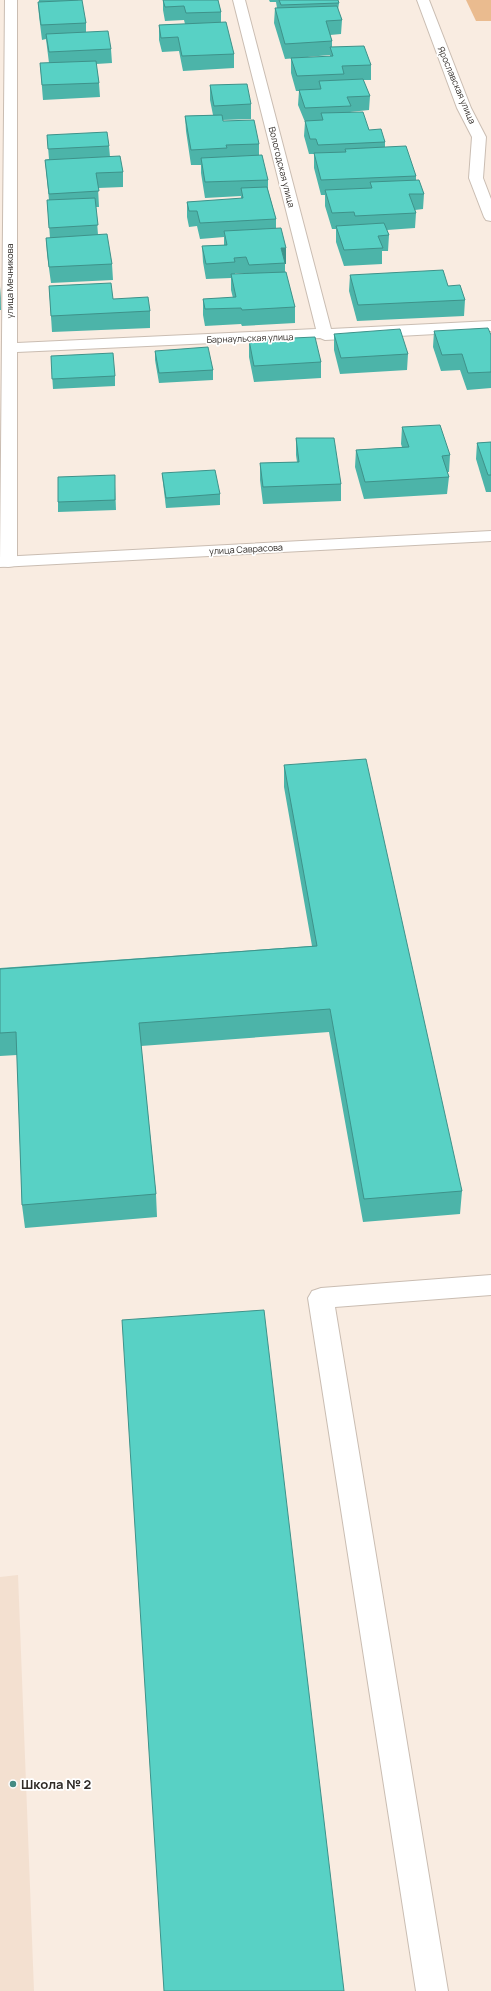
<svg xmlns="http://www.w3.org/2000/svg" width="491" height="1991" font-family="Manrope,sans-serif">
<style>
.built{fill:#f3e0d0}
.green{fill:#eabb8f}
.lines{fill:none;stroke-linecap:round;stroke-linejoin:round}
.service-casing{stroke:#cabdb2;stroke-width:2}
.minor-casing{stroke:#cabdb2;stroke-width:2}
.tertiary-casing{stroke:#cabdb2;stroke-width:2}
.service{fill:#fff;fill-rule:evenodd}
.minor{fill:#fff;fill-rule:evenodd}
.tertiary{fill:#fff;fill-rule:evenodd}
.wall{fill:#4cb4a9;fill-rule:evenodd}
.shaded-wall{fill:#3e928a}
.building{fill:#58d1c5;stroke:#3e928a}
.poi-dot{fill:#448b83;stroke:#fff;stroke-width:1.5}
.labels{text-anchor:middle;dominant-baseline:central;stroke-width:3.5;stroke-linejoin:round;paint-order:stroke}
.far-street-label{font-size:9px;fill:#302b27;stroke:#fff}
.near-poi-label{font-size:13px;font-weight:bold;fill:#302b27;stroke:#fff;text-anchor:start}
</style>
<rect width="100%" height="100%" fill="#f9ece1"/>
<polygon class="built" points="18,1575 34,1991 0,1991 0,1577"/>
<polygon class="green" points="466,0 491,0 491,21 476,21"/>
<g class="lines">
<g class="service-casing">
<polygon id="service" points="491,1275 491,1295 335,1307 448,1991 416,1991 308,1298 312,1291 321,1288"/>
</g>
<g class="minor-casing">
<g id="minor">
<polygon points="5,0 17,0 17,343 316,329 233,0 245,0 331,329 491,321 491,331 325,340 320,338 17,352 17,562 14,566 8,567 2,566 0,563"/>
<polygon points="417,0 429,0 471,108 486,137 483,178 491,199 491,221 486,220 484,217 469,178 472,137 457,108"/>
</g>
</g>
<g class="tertiary-casing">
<polygon id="tertiary" points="491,531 491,541 0,567 0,557"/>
</g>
<use href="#service" class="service"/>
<use href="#minor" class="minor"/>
<use href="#tertiary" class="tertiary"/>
</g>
<g class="wall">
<polygon points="39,0 78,0 86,23 86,32 111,49 112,63 96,64 99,83 100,97 43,100 40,63 49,63 46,39 42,40 39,16 38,2 39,2"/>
<polygon points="163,0 218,0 221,12 221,23 234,54 234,68 183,71 179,51 162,52 159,40 159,25 185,24 184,20 165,21 163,10"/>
<polygon points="269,0 338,0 339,3 338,10 342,20 341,34 330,35 332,41 332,47 371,65 371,80 363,80 370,96 369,110 350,112 369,130 385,142 385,147 416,176 416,180 424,194 423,209 415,210 416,213 415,228 387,230 389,235 388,251 382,251 382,264 344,266 336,242 336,229 332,229 325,206 325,195 321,195 314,168 314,154 309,154 304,136 305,122 298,105 299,91 296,91 291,73 291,58 330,57 330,55 285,59 274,23 275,8 277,8 276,2 270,2"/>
<path d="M210,85L251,104V119L222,120L259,144V155L268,180V190L276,219V228L286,264H285V272L295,307V323L242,326L241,324L205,326L203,315V299L233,298L231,290V278L206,279L203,262L202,246L224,245V237L200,239L197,226L189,227L187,217V202L241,199V196L205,198L201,173V165H191L186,131L185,116L213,115L210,100ZM235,273H246L247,274H235Z"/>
<polygon points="47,135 109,146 110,157 123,172 123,187 98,188 99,207 96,207 98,235 112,264 113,280 51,283 47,254 46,238 50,238 47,200 49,200 45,160 49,159"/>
<polygon points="350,275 448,286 465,300 464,316 357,321 349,291"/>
<polygon points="0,286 1,310 0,310"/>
<polygon points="49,286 113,299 150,311 150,328 52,332"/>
<polygon points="434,331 491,335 491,388 467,390 460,370 441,371 433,347"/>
<polygon points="334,334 408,354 407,370 340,374 334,350"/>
<polygon points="249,340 321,362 321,378 254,382 249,357"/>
<polygon points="155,351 213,370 213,380 159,383 155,360"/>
<polygon points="51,356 115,376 115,386 53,389"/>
<polygon points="402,427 450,455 449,472 447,472 449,477 447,494 364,499 355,467 356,450 402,447 401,444"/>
<polygon points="296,438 341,484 341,501 263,504 260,480 260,463 297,462 296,455"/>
<polygon points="491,442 491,492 486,492 476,459 477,443"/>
<polygon points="162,473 220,494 220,505 166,508 163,483"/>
<polygon points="115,485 116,510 58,512 58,502"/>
<polygon points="284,765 462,1191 460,1214 363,1222 329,1032 141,1046 156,1194 157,1217 25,1228 22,1205 17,1055 0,1056 0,968 312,946 284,787"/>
</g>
<g class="shaded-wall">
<polygon points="281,248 286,248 286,264 285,264"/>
<polygon points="0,286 0,287 1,310 0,298"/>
</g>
<g class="building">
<polygon points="82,0 86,23 41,25 38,2"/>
<polygon points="163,0 218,0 221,12 186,13 184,6 165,7"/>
<polygon points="279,0 338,0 339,3 281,5"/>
<polygon points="337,6 342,20 326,21 332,41 285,44 275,8"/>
<polygon points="226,22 234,54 182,56 178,37 161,38 159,25"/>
<polygon points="108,31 111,49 49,52 46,34"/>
<polygon points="364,46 371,65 342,66 344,74 297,76 291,58 333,56 330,47"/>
<polygon points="96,61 99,83 42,85 40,63"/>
<polygon points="363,79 370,96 347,97 351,106 305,108 299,90 321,89 319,81"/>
<polygon points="247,84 251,104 214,106 210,85"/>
<polygon points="363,112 369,130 381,129 385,142 318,145 316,139 310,139 305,121 323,120 321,113"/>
<polygon points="222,115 223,121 254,120 259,144 226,145 227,148 191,150 185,116"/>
<polygon points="107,132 109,146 48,149 47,135"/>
<polygon points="406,146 416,176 321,180 314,153 346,152 345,149"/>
<polygon points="262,155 268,180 205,182 201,158"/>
<polygon points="120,156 123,172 96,173 99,191 49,194 45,160"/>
<polygon points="419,180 424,194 409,194 416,213 355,216 354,212 332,213 325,190 372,188 370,182"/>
<polygon points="267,187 276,219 200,223 197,211 189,211 187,202 243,198 241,188"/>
<polygon points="95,198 98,225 49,228 47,200"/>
<polygon points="384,223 389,235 378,236 383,248 344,250 336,226"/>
<polygon points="281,228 286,248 281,248 285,263 249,265 246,257 234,258 235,262 206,264 202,246 227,245 224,231"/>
<polygon points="107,234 112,264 49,267 46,238"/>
<polygon points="443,270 448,286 460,285 465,300 358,305 350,275"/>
<polygon points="286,272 295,307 242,310 241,308 205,309 203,299 236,297 231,274"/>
<polygon points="111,283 113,299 148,297 150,311 51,316 49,286"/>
<polygon points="488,328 491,335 491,372 468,373 462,354 442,355 434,331"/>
<polygon points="400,329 408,354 341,358 334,334"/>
<polygon points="315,337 321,362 254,366 249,340"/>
<polygon points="208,347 213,370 159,373 155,351"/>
<polygon points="113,353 115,376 52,379 51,356"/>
<polygon points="440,425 450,455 442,456 449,477 365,482 356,450 409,447 402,427"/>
<polygon points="296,438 334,438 341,484 263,487 260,463 299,462"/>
<polygon points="491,442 491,475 488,475 477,443"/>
<polygon points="215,470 220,494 166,498 162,473"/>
<polygon points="115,475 115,500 58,502 58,477"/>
<polygon points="366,759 462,1191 364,1199 330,1009 139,1023 156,1194 22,1205 16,1032 0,1033 0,969 317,946 284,765"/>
<polygon points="264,1310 344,1991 164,1991 122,1320"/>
</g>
<circle class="poi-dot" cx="13" cy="1784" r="4"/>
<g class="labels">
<g class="far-street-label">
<text transform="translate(457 85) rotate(67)">Ярославская улица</text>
<text transform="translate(282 167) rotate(76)">Вологодская улица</text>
<text transform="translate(9 281) rotate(-90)">улица Мечникова</text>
<text transform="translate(250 338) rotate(-2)">Барнаульская улица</text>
<text transform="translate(246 549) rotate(-3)">улица Саврасова</text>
</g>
<g class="near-poi-label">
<text x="21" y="1784">Школа № 2</text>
</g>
</g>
</svg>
